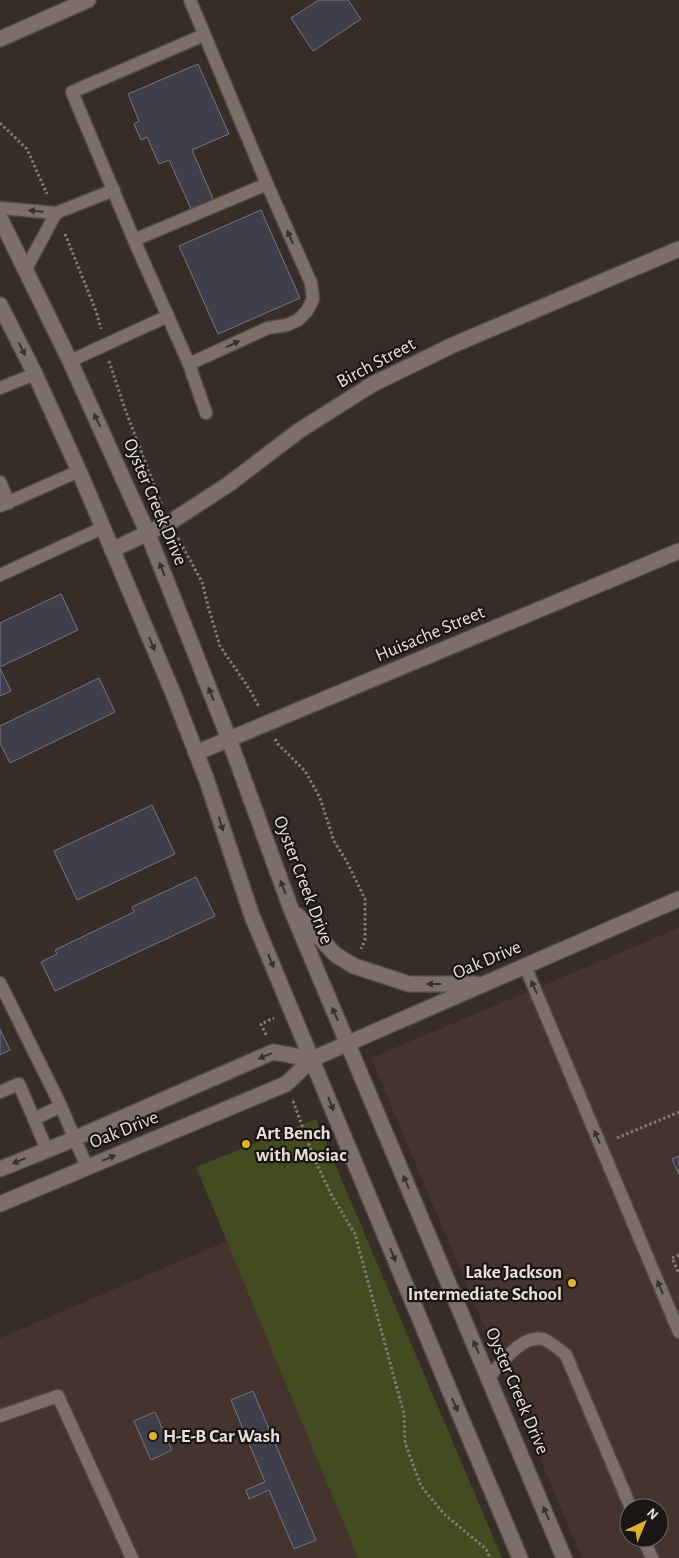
<svg xmlns="http://www.w3.org/2000/svg" width="679" height="1558" font-family="'Alegreya Sans',sans-serif">
<style>
.built{fill:#45342e;fill-rule:evenodd}
.green{fill:#434b20}
.building{fill:#3e3f4a;stroke:#767783}
.lines{fill:none;stroke-linecap:round;stroke-linejoin:round}
.lane-casing{stroke:#524945;stroke-width:15}
.street-casing{stroke:#524945;stroke-width:18}
.secondary-casing{stroke:#524945;stroke-width:18}
.path{stroke:#847b77;stroke-width:3;stroke-dasharray:2.5 2.5;stroke-linecap:butt}
.lane{stroke:#7c6f6a;stroke-width:12}
.street{stroke:#7c6f6a;stroke-width:15}
.secondary{stroke:#7c6f6a;stroke-width:15}
.oneway{fill:#38312e}
.poi-dot{fill:#deb133;stroke:#1b1614;stroke-width:2}
.labels{text-anchor:middle;dominant-baseline:central;stroke-width:4.5;stroke-linejoin:round;paint-order:stroke}
.street-label{font-size:19px;fill:#e6dfdc;stroke:#1b1614}
.poi-label{font-size:19px;font-weight:bold;fill:#e6dfdc;stroke:#1b1614;text-anchor:start}
</style>
<rect width="100%" height="100%" fill="#372c27"/>
<g class="built">
<path d="M679,928V1558H582L371,1058ZM629,1508H659V1538H629Z"/>
<polygon points="227,1241 358,1558 0,1558 0,1338"/>
</g>
<polygon class="green" points="316,1119 502,1558 358,1558 196,1167"/>
<g class="building">
<polygon points="319,0 348,0 361,19 313,51 291,18"/>
<polygon points="198,64 229,134 192,150 214,201 192,211 169,160 159,164 147,137 141,140 134,124 139,121 128,94"/>
<polygon points="261,210 300,298 218,334 179,246"/>
<polygon points="61,594 78,630 0,667 0,623"/>
<polygon points="0,668 11,691 0,696"/>
<polygon points="99,678 115,712 10,763 0,743 0,726"/>
<polygon points="152,805 175,854 77,900 54,851"/>
<polygon points="196,877 215,916 55,991 41,962 57,954 55,950 134,912 132,907"/>
<polygon points="0,1029 10,1050 0,1055"/>
<polygon points="679,1156 679,1175 672,1159"/>
<polygon points="253,1391 316,1540 294,1549 269,1490 249,1499 246,1490 265,1482 231,1400"/>
<polygon points="155,1412 172,1450 151,1460 134,1421"/>
</g>
<g class="lines">
<g class="lane-casing">
<g id="lane">
<polyline points="204,35 72,92 134,240 189,364 206,413"/>
<polyline points="0,208 56,213 26,269"/>
<polyline points="56,213 114,190"/>
<polyline points="134,240 267,184"/>
<polyline points="70,361 168,316"/>
<polyline points="189,364 268,328 287,325 298,320 307,311 313,299 311,283 267,184 190,0"/>
<polyline points="0,388 35,374"/>
<polyline points="0,482 9,503"/>
<polyline points="0,506 79,471"/>
<polyline points="0,575 102,528"/>
<polyline points="525,966 679,1332"/>
<polyline points="0,983 59,1102 87,1167"/>
<polyline points="0,1092 19,1084 47,1150"/>
<polyline points="34,1119 61,1106"/>
<path d="M489,1377C501,1364 522,1334 543,1339C551,1342 559,1349 566,1355L631,1508"/>
<polyline points="0,1416 58,1396 132,1558"/>
<polyline points="643,1538 652,1558"/>
</g>
</g>
<g class="street-casing">
<g id="street">
<polyline points="112,550 169,523 229,484 300,430 373,384 453,345 679,249"/>
<polyline points="196,753 679,551"/>
</g>
</g>
<g class="secondary-casing">
<g id="secondary">
<polyline points="0,39 88,0"/>
<polyline points="0,218 70,361 148,534 229,739 291,909 564,1558"/>
<polyline points="0,305 35,374 79,471 173,693 206,778 252,916 451,1394 520,1558"/>
<polyline points="297,915 336,955 354,966 409,984 476,984"/>
<polyline points="0,1169 62,1144 273,1052 312,1059"/>
<polyline points="0,1204 286,1084 312,1059 679,899"/>
</g>
</g>
<g class="path">
<polyline points="0,123 27,149 47,194"/>
<polyline points="65,234 96,311 101,329"/>
<polyline points="109,361 125,409 162,506"/>
<polyline points="178,538 202,582 208,606 220,646 250,690 259,707"/>
<polyline points="275,739 278,744 305,771 320,798 334,841 347,862 365,899 365,940 361,949"/>
<polyline points="266,1035 261,1024 274,1018"/>
<polyline points="293,1101 314,1158 332,1196 355,1234 404,1414 405,1443 421,1486 444,1514 486,1549 490,1558"/>
<polyline points="617,1138 679,1112"/>
<polyline points="679,1255 672,1258 679,1274"/>
</g>
<use href="#lane" class="lane"/>
<use href="#street" class="street"/>
<use href="#secondary" class="secondary"/>
</g>
<defs><path id="oneway-solid" d="M-6-.8H1V-3.2L6.5 0L1 3.2V.8H-6Z" transform="scale(1.25)"/></defs>
<g class="oneway">
<use href="#oneway-solid" transform="translate(36 211) rotate(-175)"/>
<use href="#oneway-solid" transform="translate(290 237) rotate(-114)"/>
<use href="#oneway-solid" transform="translate(233 344) rotate(-25)"/>
<use href="#oneway-solid" transform="translate(22 349) rotate(63)"/>
<use href="#oneway-solid" transform="translate(97 420) rotate(-115)"/>
<use href="#oneway-solid" transform="translate(162 569) rotate(-112)"/>
<use href="#oneway-solid" transform="translate(152 644) rotate(67)"/>
<use href="#oneway-solid" transform="translate(211 694) rotate(-112)"/>
<use href="#oneway-solid" transform="translate(221 824) rotate(72)"/>
<use href="#oneway-solid" transform="translate(283 887) rotate(-111)"/>
<use href="#oneway-solid" transform="translate(271 961) rotate(67)"/>
<use href="#oneway-solid" transform="translate(434 984) rotate(180)"/>
<use href="#oneway-solid" transform="translate(534 987) rotate(-114)"/>
<use href="#oneway-solid" transform="translate(335 1014) rotate(-113)"/>
<use href="#oneway-solid" transform="translate(265 1056) rotate(157)"/>
<use href="#oneway-solid" transform="translate(331 1104) rotate(68)"/>
<use href="#oneway-solid" transform="translate(597 1137) rotate(-113)"/>
<use href="#oneway-solid" transform="translate(109 1158) rotate(-22)"/>
<use href="#oneway-solid" transform="translate(19 1161) rotate(158)"/>
<use href="#oneway-solid" transform="translate(406 1182) rotate(-113)"/>
<use href="#oneway-solid" transform="translate(393 1255) rotate(68)"/>
<use href="#oneway-solid" transform="translate(660 1287) rotate(-113)"/>
<use href="#oneway-solid" transform="translate(476 1347) rotate(-113)"/>
<use href="#oneway-solid" transform="translate(455 1405) rotate(67)"/>
<use href="#oneway-solid" transform="translate(546 1513) rotate(-113)"/>
</g>
<g class="poi-dot">
<circle cx="246" cy="1144" r="5"/>
<circle cx="572" cy="1283" r="5"/>
<circle cx="153" cy="1436" r="5"/>
</g>
<g class="labels">
<g class="street-label">
<text transform="translate(376 363) rotate(-28)">Birch Street</text>
<text transform="translate(155 502) rotate(67)">Oyster Creek Drive</text>
<text transform="translate(430 634) rotate(-23)">Huisache Street</text>
<text transform="translate(303 880) rotate(69)">Oyster Creek Drive</text>
<text transform="translate(487 960) rotate(-23)">Oak Drive</text>
<text transform="translate(124 1130) rotate(-22)">Oak Drive</text>
<text transform="translate(517 1391) rotate(67)">Oyster Creek Drive</text>
</g>
<g class="poi-label">
<text x="256" y="1133">Art Bench<tspan x="256" dy="22">with Mosiac</tspan></text>
<text x="562" y="1272" text-anchor="end">Lake Jackson<tspan x="562" dy="22">Intermediate School</tspan></text>
<text x="163" y="1436">H-E-B Car Wash</text>
</g>
</g>
<g transform="translate(644 1523) rotate(44)"><circle r="24" fill="#1b1614" stroke="#6c6664"/>
<path d="M0-4L9 19L0 12L-9 19Z" fill="#deb133"/>
<text y="-8" font-size="14" font-weight="bold" text-anchor="middle" fill="#e6dfdc">N</text>
</g>
</svg>
